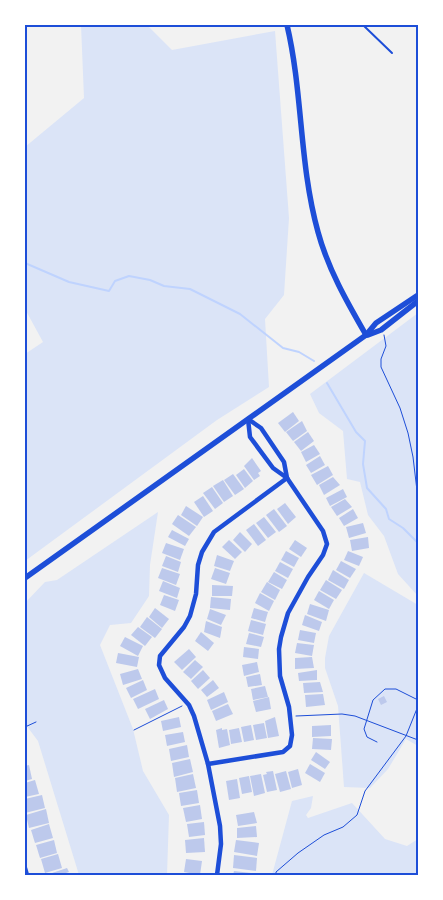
<svg xmlns="http://www.w3.org/2000/svg" width="443" height="900" font-family="Rubik,sans-serif">
<style>
.green{fill:#dbe4f7}
.lines{fill:none;stroke-linecap:round;stroke-linejoin:round}
.stream{stroke:#bfd3fe;stroke-width:2}
.building{fill:#bdc9ec}
.path{stroke:#1d4ed8;stroke-width:1}
.service{stroke:#1d4ed8;stroke-width:2}
.minor{stroke:#1d4ed8;stroke-width:4.5}
.tertiary{stroke:#1d4ed8;stroke-width:5.5}
.neatline{fill:none;stroke:#1d4ed8;stroke-width:2}
</style>
<rect width="100%" height="100%" fill="#f2f2f2"/>
<g class="green">
<polygon points="81,25 147,25 172,50 275,31 289,218 284,295 265,319 269,387 217,420 25,561 25,354 43,342 25,309 25,147 84,98"/>
<polygon points="418,313 418,596 398,574 384,536 368,515 360,482 347,479 343,431 319,413 310,394"/>
<polygon points="158,512 150,565 149,596 131,623 110,625 100,645 133,729 143,771 169,815 167,875 79,875 38,741 26,725 25,603 45,582 57,580"/>
<polygon points="364,573 418,605 418,746 406,739 388,769 370,788 344,787 338,706 325,668 325,658 329,636"/>
<polygon points="313,796 311,808 306,815 308,818 352,803 385,839 407,846 418,839 418,875 272,875 292,801"/>
</g>
<g class="lines">
<g class="stream">
<polyline points="25,263 69,282 109,291 115,281 129,276 150,280 164,286 190,289 240,314 283,348 299,352 314,361"/>
<polyline points="327,383 356,432 365,441 363,464 367,488 386,509 389,519 403,528 418,543"/>
</g>
</g>
<g class="building">
<polygon points="293,412 299,421 285,432 278,423"/>
<polygon points="302,421 307,431 293,441 286,432"/>
<polygon points="308,432 314,441 301,451 294,442"/>
<polygon points="314,445 320,454 306,462 301,452"/>
<polygon points="320,456 325,465 311,473 306,465"/>
<polygon points="252,458 261,471 258,473 260,476 254,480 244,466"/>
<polygon points="328,466 333,475 317,485 311,475"/>
<polygon points="244,469 253,481 245,488 236,475"/>
<polygon points="233,474 244,489 235,495 224,480"/>
<polygon points="333,477 340,485 324,495 319,485"/>
<polygon points="223,480 233,496 224,502 213,486"/>
<polygon points="212,487 223,503 215,509 203,493"/>
<polygon points="343,489 347,497 330,506 326,498"/>
<polygon points="203,496 213,511 204,517 194,502"/>
<polygon points="345,499 352,507 337,516 331,507"/>
<polygon points="285,503 296,517 288,524 277,509"/>
<polygon points="186,506 203,517 197,526 181,515"/>
<polygon points="274,509 287,526 279,532 266,515"/>
<polygon points="353,509 358,518 344,526 339,518"/>
<polygon points="178,515 196,527 189,536 172,524"/>
<polygon points="264,517 276,532 268,538 256,523"/>
<polygon points="363,523 366,533 349,538 346,527"/>
<polygon points="254,524 266,540 258,546 246,530"/>
<polygon points="172,530 189,539 185,546 168,537"/>
<polygon points="240,532 252,544 245,552 233,540"/>
<polygon points="368,537 369,548 352,551 350,540"/>
<polygon points="229,540 242,552 235,559 222,547"/>
<polygon points="295,540 307,548 301,557 289,549"/>
<polygon points="166,543 184,549 180,560 162,553"/>
<polygon points="286,551 299,558 294,567 281,560"/>
<polygon points="348,551 363,557 359,566 344,560"/>
<polygon points="217,555 234,561 230,571 214,566"/>
<polygon points="166,556 181,562 178,572 162,566"/>
<polygon points="341,561 356,569 350,578 336,570"/>
<polygon points="280,562 293,569 288,578 275,571"/>
<polygon points="162,568 180,574 176,585 158,578"/>
<polygon points="215,568 230,573 226,584 211,579"/>
<polygon points="333,570 349,580 344,589 328,580"/>
<polygon points="274,572 287,580 282,589 268,582"/>
<polygon points="326,580 342,590 336,599 320,590"/>
<polygon points="163,581 180,588 177,598 159,591"/>
<polygon points="267,582 280,590 275,600 261,592"/>
<polygon points="212,585 233,586 232,596 212,596"/>
<polygon points="319,591 334,600 329,609 314,600"/>
<polygon points="260,593 274,601 269,611 255,603"/>
<polygon points="164,595 179,600 175,611 160,605"/>
<polygon points="211,597 231,599 230,610 210,608"/>
<polygon points="310,604 329,610 326,621 307,614"/>
<polygon points="155,608 169,619 162,628 149,617"/>
<polygon points="254,608 268,612 265,622 251,618"/>
<polygon points="210,609 226,615 221,625 207,619"/>
<polygon points="305,615 322,622 319,631 302,625"/>
<polygon points="147,617 162,629 155,638 140,627"/>
<polygon points="251,620 266,624 263,635 248,631"/>
<polygon points="206,621 222,627 220,638 204,632"/>
<polygon points="138,627 152,637 145,646 131,635"/>
<polygon points="300,630 316,633 314,643 298,640"/>
<polygon points="201,632 214,643 208,651 195,641"/>
<polygon points="249,633 264,637 261,647 246,644"/>
<polygon points="125,637 143,646 138,656 120,646"/>
<polygon points="297,643 314,645 312,656 295,653"/>
<polygon points="244,647 259,649 258,659 243,657"/>
<polygon points="189,649 196,657 182,670 174,662"/>
<polygon points="118,653 139,657 137,667 116,663"/>
<polygon points="312,657 314,668 295,669 295,658"/>
<polygon points="195,660 203,667 191,679 183,672"/>
<polygon points="257,662 259,672 244,676 242,665"/>
<polygon points="138,669 142,679 123,685 120,674"/>
<polygon points="203,670 210,678 198,689 191,681"/>
<polygon points="317,670 317,680 299,681 298,673"/>
<polygon points="260,674 262,685 248,687 246,677"/>
<polygon points="143,680 147,690 131,698 126,688"/>
<polygon points="213,680 219,688 207,697 201,690"/>
<polygon points="320,682 323,692 304,693 303,683"/>
<polygon points="265,686 268,697 253,700 251,689"/>
<polygon points="155,689 159,699 138,709 133,699"/>
<polygon points="224,692 228,702 211,710 207,700"/>
<polygon points="323,694 325,705 306,707 305,695"/>
<polygon points="384,696 387,702 381,705 378,699"/>
<polygon points="269,697 271,709 256,712 253,701"/>
<polygon points="164,700 168,709 150,719 145,709"/>
<polygon points="228,704 233,714 216,721 212,711"/>
<polygon points="179,717 181,727 163,731 161,721"/>
<polygon points="275,717 279,736 268,738 265,721"/>
<polygon points="264,723 267,738 256,740 253,725"/>
<polygon points="251,725 254,740 244,742 241,727"/>
<polygon points="331,725 331,736 312,737 312,726"/>
<polygon points="222,728 222,730 227,729 230,745 219,748 216,730"/>
<polygon points="239,728 242,742 231,744 229,730"/>
<polygon points="183,732 185,742 167,746 165,735"/>
<polygon points="313,738 332,739 331,750 312,749"/>
<polygon points="187,745 189,757 171,761 169,749"/>
<polygon points="316,752 330,762 325,769 311,760"/>
<polygon points="190,759 193,772 174,777 172,763"/>
<polygon points="310,764 325,773 320,782 305,773"/>
<polygon points="29,765 32,779 25,781 25,766"/>
<polygon points="298,769 302,785 292,788 288,772"/>
<polygon points="273,771 277,790 267,792 263,775 267,774 266,772"/>
<polygon points="286,771 291,789 280,792 275,774"/>
<polygon points="193,774 196,788 177,792 175,778"/>
<polygon points="261,774 265,793 254,796 250,776"/>
<polygon points="249,776 252,792 242,794 239,778"/>
<polygon points="237,779 240,798 229,800 226,781"/>
<polygon points="35,780 39,794 25,797 25,783"/>
<polygon points="197,790 199,803 181,806 179,793"/>
<polygon points="42,795 45,808 25,813 25,799"/>
<polygon points="200,805 202,819 186,822 183,808"/>
<polygon points="46,809 49,823 29,828 26,815"/>
<polygon points="254,812 257,823 238,826 236,815"/>
<polygon points="204,822 205,835 189,837 187,824"/>
<polygon points="49,824 53,838 35,843 31,830"/>
<polygon points="256,826 257,837 237,838 237,828"/>
<polygon points="204,838 205,852 186,853 185,840"/>
<polygon points="54,840 57,853 40,858 36,845"/>
<polygon points="236,840 259,843 257,856 234,852"/>
<polygon points="58,854 62,868 45,873 41,859"/>
<polygon points="234,855 257,858 256,871 233,868"/>
<polygon points="186,859 202,861 200,875 184,872"/>
<polygon points="67,868 69,872 66,873 67,875 46,875"/>
<polygon points="234,871 251,873 251,875 233,875"/>
</g>
<g class="lines">
<g class="path">
<polyline points="384,335 386,346 381,359 381,367 400,408 408,433 413,457 418,499"/>
<polyline points="296,716 342,714 355,716 418,740"/>
<polyline points="25,727 36,722"/>
<polyline points="134,730 182,706"/>
<polyline points="377,742 367,737 364,729 373,700 385,689 396,689 418,700"/>
<polyline points="276,875 276,872 298,853 324,835 343,827 357,815 365,791 406,736 418,706"/>
</g>
<polyline class="service" points="363,25 392,53"/>
<g class="minor">
<polyline points="248,419 261,428 284,462 287,478"/>
<polyline points="208,764 283,752 290,746 292,735 289,707 280,676 279,649 281,637 288,613 308,577 323,555 327,544 323,531 287,478 273,468 250,437 248,419"/>
<polyline points="25,868 27,875"/>
<polyline points="217,875 221,844 220,826 208,764 194,716 189,705 165,678 159,665 160,656 184,627 190,616 196,594 198,565 202,552 214,532 287,478"/>
</g>
<g class="tertiary">
<path d="M287,25C303,93 299,164 318,232C328,269 347,302 366,335"/>
<polyline points="368,335 381,330 418,301"/>
<polyline points="25,578 366,335 376,323 418,295"/>
</g>
</g>
<rect width="443" height="900" fill="none" stroke="#ffffff" stroke-width="52"/>
<rect x="26" y="26" width="391" height="848" class="neatline"/>
</svg>
